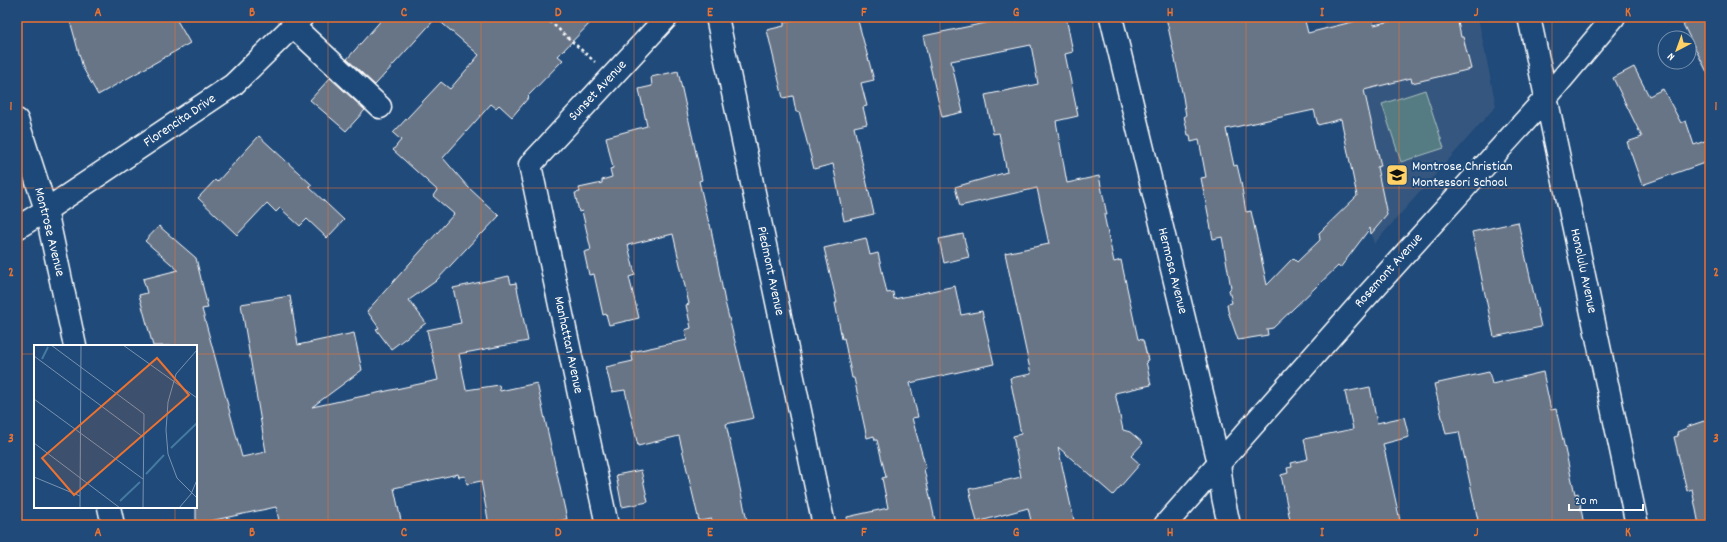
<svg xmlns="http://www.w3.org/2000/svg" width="1727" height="542" font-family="Dekko,sans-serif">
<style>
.built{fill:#35577e}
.green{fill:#547c83;stroke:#aabec1}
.building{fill:#687487;stroke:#fff;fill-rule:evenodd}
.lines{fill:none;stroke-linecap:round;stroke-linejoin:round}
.minor-casing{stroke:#fff;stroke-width:25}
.path{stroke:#fff;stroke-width:2.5;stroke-dasharray:3 3;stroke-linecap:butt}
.minor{stroke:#1f4a7a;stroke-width:22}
.grid{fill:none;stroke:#eb7230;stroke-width:1;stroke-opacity:0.55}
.labels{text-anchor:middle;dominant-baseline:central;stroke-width:4;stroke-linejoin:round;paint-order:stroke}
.street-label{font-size:14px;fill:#fff;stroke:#1f4a7a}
.poi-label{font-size:14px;fill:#fff;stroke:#1f4a7a;text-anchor:start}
.inset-river{fill:none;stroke:#4479a0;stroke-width:2}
.inset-road{fill:none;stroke:#7992af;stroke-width:1}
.view{fill:#eb7230;fill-opacity:0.15;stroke:#eb7230;stroke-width:2}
.inset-edge{fill:none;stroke:#fff;stroke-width:2}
.neatline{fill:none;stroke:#eb7230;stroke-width:1.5}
.grid-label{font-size:13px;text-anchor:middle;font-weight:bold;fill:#eb7230}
</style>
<rect width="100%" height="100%" fill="#1f4a7a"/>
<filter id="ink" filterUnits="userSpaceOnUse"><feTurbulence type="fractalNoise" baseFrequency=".025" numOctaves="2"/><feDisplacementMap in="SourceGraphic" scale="8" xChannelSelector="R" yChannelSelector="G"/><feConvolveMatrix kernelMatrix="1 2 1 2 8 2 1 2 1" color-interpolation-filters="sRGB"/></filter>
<g filter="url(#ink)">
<polygon class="built" points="1323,17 1478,17 1496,106 1374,244"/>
<polygon class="green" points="1425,90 1444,148 1401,162 1382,104"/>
<g class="building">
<polygon points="69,17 175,17 190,43 98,95 83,68"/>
<polygon points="384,17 596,17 558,56 563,60 528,96 529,97 512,117 499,105 496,108 491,104 443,158 468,187 499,216 482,234 481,233 436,281 409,300 426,323 391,349 376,329 379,328 367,311 454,214 433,196 437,190 393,150 401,140 393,133 441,82 450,89 479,55 436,18 375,85 347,59"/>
<polygon points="805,17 857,17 874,80 861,83 867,106 863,107 867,124 854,127 874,214 844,221 833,164 814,169 799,111 796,112 793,96 783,98 767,30 784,26 784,22"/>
<polygon points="1014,17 1066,17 1073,52 1065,54 1078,116 1056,121 1067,183 1099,176 1107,215 1104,215 1114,262 1121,260 1138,339 1143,340 1148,360 1146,361 1151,385 1115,393 1123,430 1130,432 1143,443 1131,456 1140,464 1113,495 1058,447 1075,525 1032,525 1028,508 977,522 969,489 1021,477 1013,436 1021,434 1010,378 1031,374 1005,253 1049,244 1037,188 960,206 955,187 1007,172 999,133 993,134 985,95 1038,84 1031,45 951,61 963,112 942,117 923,36"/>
<path d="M1166,17H1304L1308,33L1372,17L1374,25L1409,17H1457L1461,37H1463L1471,69L1412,83L1411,78L1364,90L1381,166L1377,167L1387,215L1371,234L1370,228L1340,268L1338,266L1273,328L1267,329L1268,335L1238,340L1228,311L1227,304L1232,303L1229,290L1231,288L1222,237L1213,239L1201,178L1206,177L1199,140L1191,142L1190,135H1188L1184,116H1186L1183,97ZM1314,110L1318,125L1341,119L1357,196L1319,233L1320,240L1297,262L1293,258L1267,285L1251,211L1246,212L1241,182L1237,165L1234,166L1226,129Z"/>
<polygon points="1697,17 1710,17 1710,78 1683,24"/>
<polygon points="1634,67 1649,96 1663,89 1681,123 1686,121 1694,145 1710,139 1710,161 1642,185 1627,142 1642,137 1613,78"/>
<polygon points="678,71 702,180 699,181 709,224 710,224 725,302 754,418 726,424 748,525 713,525 712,519 699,521 679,436 638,446 625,390 612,392 606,367 633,361 631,352 687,340 685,330 691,328 686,305 689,304 673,234 628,245 635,275 629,277 639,318 609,325 606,314 603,315 594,274 589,275 584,252 591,250 582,211 579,212 575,193 580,192 579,188 602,183 602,180 612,177 610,169 613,168 606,137 647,126 639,89 652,86 651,77"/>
<polygon points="330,78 365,110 346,131 310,100"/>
<polygon points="259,136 312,185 309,187 344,220 327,238 307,219 300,226 280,208 276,212 267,203 237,235 198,198 215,180 217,182"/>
<polygon points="1518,222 1541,327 1494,337 1472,232"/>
<polygon points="159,226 196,258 208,308 202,309 242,457 266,452 241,304 290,296 298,345 354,333 362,370 312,407 438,380 427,330 461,323 453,288 509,276 511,284 516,283 528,341 459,354 466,390 499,385 500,391 537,383 567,519 544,525 489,525 481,481 467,484 465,476 459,477 458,474 394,488 402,525 280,525 276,507 196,524 196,346 153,346 139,295 147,293 143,279 178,270 145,241"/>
<polygon points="963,234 969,257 944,263 939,239"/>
<polygon points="866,238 870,255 878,253 887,293 893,292 894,299 955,286 961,315 982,311 994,364 910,383 918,417 912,418 926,468 924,469 936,525 848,525 847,517 888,508 882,478 886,477 877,440 875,440 874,436 867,438 854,378 852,378 844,338 842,339 835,303 837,303 824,248"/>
<polygon points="1489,372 1492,384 1543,372 1551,410 1556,409 1575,494 1578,493 1584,525 1479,525 1459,432 1446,434 1434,384"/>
<polygon points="1370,387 1377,423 1404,417 1409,437 1383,444 1401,525 1291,525 1281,475 1288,473 1287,468 1292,467 1291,463 1308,459 1304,439 1353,429 1345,392"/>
<polygon points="1710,419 1710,525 1699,525 1692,489 1687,491 1674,437 1678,436 1677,432 1687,428 1686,427"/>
<polygon points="641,470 648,502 622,507 616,475"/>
</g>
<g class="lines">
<g class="minor-casing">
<g id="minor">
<polyline points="717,17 824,525"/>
<polyline points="1111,17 1219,463 1223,497 1229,525"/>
<polyline points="1529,17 1637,525"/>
<polyline points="293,26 380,107"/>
<polyline points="17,120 46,210 75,346"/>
<polyline points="17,228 46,210 233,85 302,17"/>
<polyline points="109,507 113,525"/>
<polyline points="607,525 530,165 667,17"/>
<polyline points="1165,525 1356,308 1545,99 1614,17"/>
</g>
</g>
<polyline class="path" points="545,17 595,62"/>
<use href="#minor" class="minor"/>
</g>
</g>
<path class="grid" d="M175,17V346M328,17V525M481,17V525M634,17V525M787,17V525M940,17V525M1093,17V525M1246,17V525M1399,17V525M1552,17V525M17,188H1710M17,354H35M196,354H1710M175,507V525"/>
<defs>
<g id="school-square" transform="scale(1.15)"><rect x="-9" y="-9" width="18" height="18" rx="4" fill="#ffd166" stroke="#1f4a7a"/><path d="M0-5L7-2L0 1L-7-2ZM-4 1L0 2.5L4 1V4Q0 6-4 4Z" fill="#111"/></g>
</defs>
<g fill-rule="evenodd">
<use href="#school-square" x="1397" y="175"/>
</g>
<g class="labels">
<g class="street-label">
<text transform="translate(598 91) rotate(-47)">Sunset Avenue</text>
<text transform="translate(180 121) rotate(-34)">Florencita Drive</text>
<text transform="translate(49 232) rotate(76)">Montrose Avenue</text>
<text transform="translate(770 271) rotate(78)">Piedmont Avenue</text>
<text transform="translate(1172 271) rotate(76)">Hermosa Avenue</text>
<text transform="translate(1389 271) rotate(-48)">Rosemont Avenue</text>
<text transform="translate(1583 271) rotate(78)">Honolulu Avenue</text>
<text transform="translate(568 345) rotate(78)">Manhattan Avenue</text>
</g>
<g class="poi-label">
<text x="1412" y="167">Montrose Christian<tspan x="1412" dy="16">Montessori School</tspan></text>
</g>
</g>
<g transform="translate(34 345)">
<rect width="163" height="163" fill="#1f4a7a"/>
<path class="inset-river" d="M8,14L14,2M137,103L163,78M112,129L130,110M86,156L106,137"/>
<path class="inset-road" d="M17,0L110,69L109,163M89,0L163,53M163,5L142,29L134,57L132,85L134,109L143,133L163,153M0,11L109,92M0,54L109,134M0,98L86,163M0,132L46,151M46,163L47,0M145,163L157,149L163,135"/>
<path class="view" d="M123,13L155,50L40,150L8,113Z"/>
<rect width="163" height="163" class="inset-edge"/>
</g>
<rect width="1727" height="542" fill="none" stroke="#1f4a7a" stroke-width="44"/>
<g transform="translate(1677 50) rotate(221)"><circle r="19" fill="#1f4a7a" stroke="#7992af"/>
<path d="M0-3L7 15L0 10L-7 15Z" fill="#ffd166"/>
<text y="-6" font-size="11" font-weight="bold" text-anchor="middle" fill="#ffffff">N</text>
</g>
<path d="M1569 504v6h74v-6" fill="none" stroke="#ffffff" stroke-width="2"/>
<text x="1575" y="504" font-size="12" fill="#ffffff" stroke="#1f4a7a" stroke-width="3" paint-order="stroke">20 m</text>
<rect x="22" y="22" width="1683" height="498" class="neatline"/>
<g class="grid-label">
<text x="98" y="16">A</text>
<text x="252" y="16">B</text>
<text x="404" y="16">C</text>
<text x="558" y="16">D</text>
<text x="710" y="16">E</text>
<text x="864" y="16">F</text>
<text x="1016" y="16">G</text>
<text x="1170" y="16">H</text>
<text x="1322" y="16">I</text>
<text x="1476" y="16">J</text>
<text x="1628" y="16">K</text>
<text x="11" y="110">1</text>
<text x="1716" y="110">1</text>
<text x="11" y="276">2</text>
<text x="1716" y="276">2</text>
<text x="11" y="442">3</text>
<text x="1716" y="442">3</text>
<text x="98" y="536">A</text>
<text x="252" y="536">B</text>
<text x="404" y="536">C</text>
<text x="558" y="536">D</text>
<text x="710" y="536">E</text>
<text x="864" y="536">F</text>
<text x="1016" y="536">G</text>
<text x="1170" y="536">H</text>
<text x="1322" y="536">I</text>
<text x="1476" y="536">J</text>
<text x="1628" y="536">K</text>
</g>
</svg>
